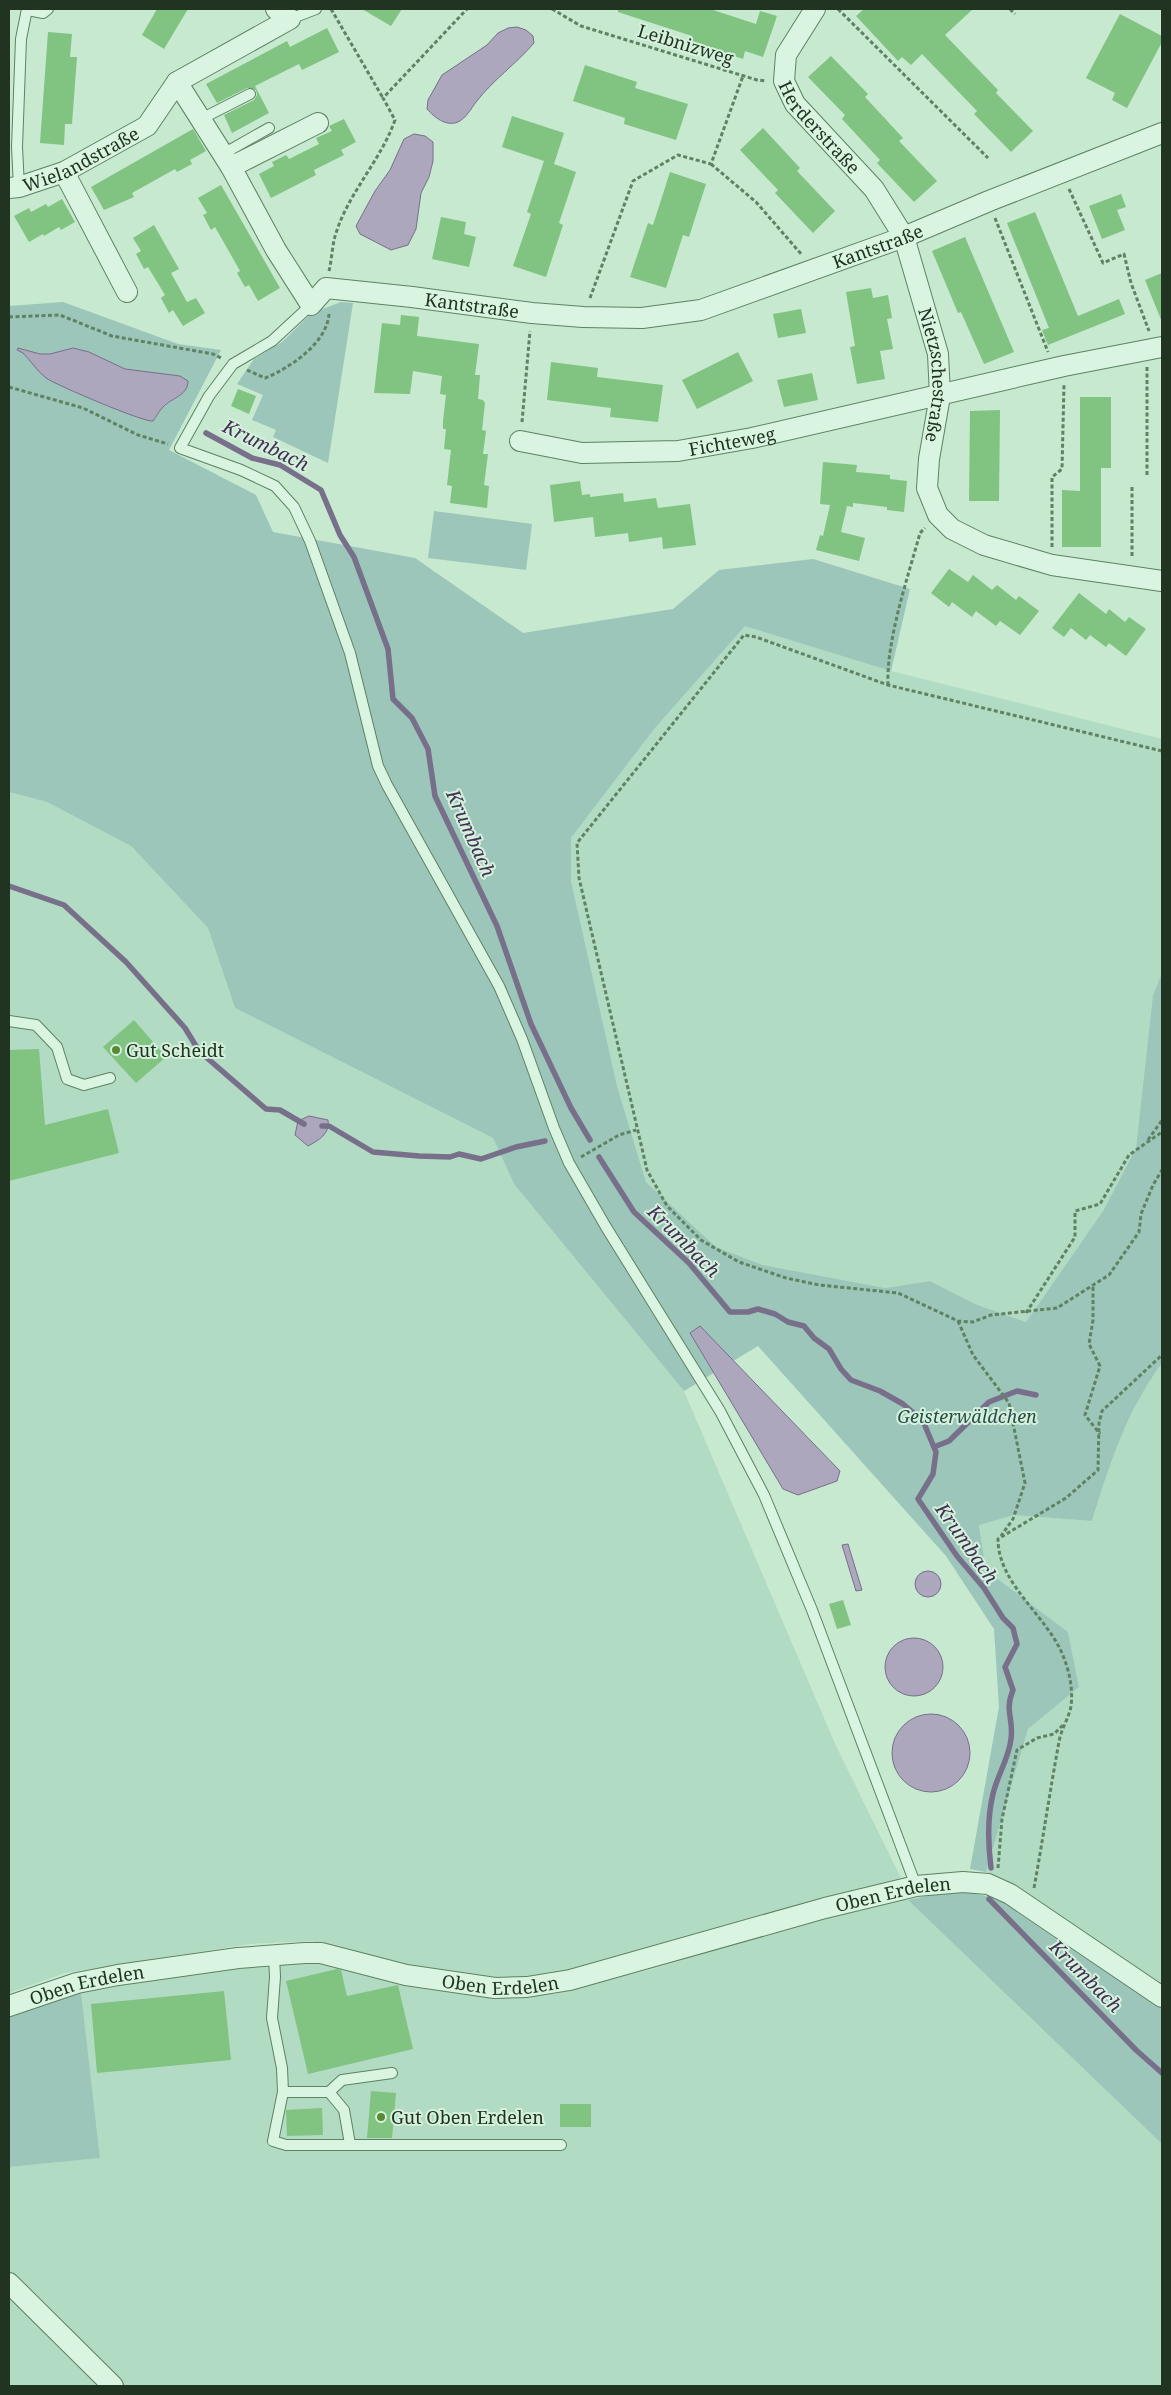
<svg xmlns="http://www.w3.org/2000/svg" width="1171" height="2395" font-family="'Noto Serif',serif">
<style>
.farmland{fill:#b2dbc3}
.green{fill:#9cc6b9}
.water{fill:#ada7bd;stroke:#786f8a}
.lines{fill:none;stroke-linecap:round;stroke-linejoin:round}
.stream{stroke:#786f8a;stroke-width:5.5}
.building{fill:#81c381}
.service-casing{stroke:#5e8262;stroke-width:12}
.minor-casing{stroke:#5e8262;stroke-width:22}
.path{stroke:#5e8262;stroke-width:3;stroke-dasharray:4 2.5;stroke-linecap:butt}
.service{stroke:#d9f5e1;stroke-width:10}
.minor{stroke:#d9f5e1;stroke-width:20}
.poi-dot{fill:#598a35;stroke:#d5f1dd;stroke-width:2}
.labels{text-anchor:middle;dominant-baseline:central;stroke-width:4;stroke-linejoin:round;paint-order:stroke}
.street-label{font-size:18px;fill:#203421;stroke:#d5f1dd}
.poi-label{font-size:18px;fill:#203421;stroke:#d5f1dd;text-anchor:start}
.park-label{font-size:18px;font-style:italic;fill:#294e48;stroke:#d5f1dd}
.water-label{font-size:19px;font-style:italic;fill:#423152;stroke:#d5f1dd}
</style>
<rect width="100%" height="100%" fill="#c6e9d0"/>
<g class="farmland">
<polygon points="745,625 891,671 1162,739 1162,973 1153,995 1136,1148 1103,1211 1026,1322 975,1304 930,1281 885,1288 763,1265 716,1247 646,1182 617,1086 571,881 571,838 655,728"/>
<polygon points="9,792 47,802 131,846 208,928 235,1008 493,1138 514,1184 684,1391 836,1746 901,1878 596,1965 512,1982 467,1977 380,1960 312,1941 250,1944 65,1973 9,1993"/>
<polygon points="1162,1363 1162,1986 1098,1942 986,1872 1028,1729 1079,1687 1068,1632 986,1570 979,1524 1014,1515 1092,1521 1112,1455 1145,1386"/>
<polygon points="908,1900 1162,2144 1162,2386 123,2386 9,2275 9,2167 100,2158 81,1992 185,1972 325,1961 505,1997 554,1994 653,1969 763,1935 891,1901"/>
<polygon points="9,2289 106,2386 9,2386"/>
</g>
<g class="green">
<path d="M63,302L178,344L221,350L169,450L256,495L273,532L415,558L523,633L673,609L719,570L813,559L910,589L891,671L745,626L655,728L571,838V881L617,1086L646,1182L716,1247L763,1265L885,1288L930,1281L975,1304L1026,1322L1103,1211L1136,1148L1153,995L1162,973V1363C1127,1410 1109,1465 1092,1521L1014,1515L979,1525L986,1570L1068,1632L1079,1687L1028,1729L986,1872L970,1869L999,1707L994,1629L946,1556L758,1346L684,1391L514,1184L493,1138L235,1008L208,928L131,846L47,802L9,792V306Z"/>
<polygon points="341,302 353,303 328,463 273,437 276,430 252,420 263,395 237,384 254,359 282,342 312,313"/>
<polygon points="434,511 532,524 526,570 428,558"/>
<polygon points="968,1892 1008,1901 1162,2003 1162,2144 908,1900 941,1893"/>
<polygon points="81,1992 100,2158 9,2167 9,2017 59,1997"/>
</g>
<g class="water">
<path d="M517,27L526,30L533,36L534,43C516,64 493,80 476,102C471,109 466,118 458,122C446,127 434,117 427,109L428,100L442,75L487,45L498,33L508,28Z"/>
<polygon points="414,134 425,136 433,142 433,161 429,177 421,193 416,229 408,245 391,250 360,234 356,226 375,191 390,170 404,139"/>
<path d="M18,348L40,354H50L73,348L89,352L125,369L180,376L188,381C188,396 171,398 163,407C159,411 156,417 153,421C145,423 56,385 46,378C37,371 31,361 23,353L17,350Z"/>
<path d="M309,1116L328,1120C330,1134 319,1140 308,1146L295,1135L298,1121Z"/>
<polygon points="700,1326 840,1471 837,1481 798,1495 783,1489 690,1333"/>
<polygon points="848,1544 862,1590 856,1591 842,1545"/>
<circle cx="928" cy="1584" r="13"/>
<circle cx="914" cy="1667" r="29"/>
<circle cx="931" cy="1753" r="39"/>
</g>
<g class="lines">
<g class="stream">
<polyline points="206,433 252,458 280,465 321,490 340,535 354,557 388,649 393,699 412,718 428,749 435,796 497,926 531,1024 571,1108 590,1140"/>
<polyline points="9,886 64,905 126,962 185,1028 199,1051 266,1109 280,1110 304,1124"/>
<polyline points="322,1126 329,1126 373,1152 419,1156 450,1157 459,1154 481,1159 516,1147 545,1141"/>
<path d="M599,1157L634,1212L689,1263L730,1312H748L758,1309L775,1314L788,1322L804,1326L814,1338L829,1349L841,1369L851,1380L880,1391L903,1404L923,1421L936,1452L933,1474L918,1499L957,1556L984,1588L1003,1618L1013,1628L1017,1644L1005,1667L1013,1690C1004,1712 1014,1718 1011,1739C1009,1758 997,1776 993,1794C987,1818 988,1844 991,1868"/>
<polyline points="934,1447 949,1441 989,1402 1017,1391 1036,1395"/>
<polyline points="989,1899 1136,2050 1162,2073"/>
</g>
</g>
<g class="building">
<polygon points="157,9 188,9 164,49 142,35"/>
<polygon points="362,9 402,9 391,26"/>
<polygon points="618,9 710,9 756,24 760,11 777,16 763,57 745,51 743,59 690,41 692,36 618,12"/>
<polygon points="864,9 973,9 945,35 998,90 996,93 1033,131 1011,152 974,114 977,111 922,54 911,65 902,57 898,61 856,16"/>
<polygon points="1120,14 1162,36 1162,42 1127,108 1112,100 1115,93 1086,78"/>
<polygon points="327,28 339,52 302,70 299,64 255,86 269,113 232,133 224,115 254,100 257,95 256,90 247,88 217,103 206,84 287,41 290,47"/>
<polygon points="48,32 72,34 70,57 77,57 72,124 65,124 64,145 40,143"/>
<polygon points="831,56 868,94 865,97 903,138 899,141 937,181 914,202 877,163 880,160 842,119 845,115 808,77"/>
<polygon points="585,65 637,82 635,88 688,104 676,140 624,124 625,118 573,101"/>
<polygon points="512,116 564,133 554,164 576,172 559,223 563,225 546,277 513,266 531,214 527,212 544,161 502,147"/>
<polygon points="344,119 356,142 341,150 344,155 314,170 316,175 271,198 259,174 274,166 272,162 286,155 289,159 319,144 316,138 332,131 329,126"/>
<polygon points="763,128 800,168 797,171 835,211 813,233 775,193 778,190 740,150"/>
<polygon points="193,129 206,151 190,160 192,164 177,172 175,169 132,193 134,197 104,210 91,187"/>
<polygon points="670,172 706,184 689,237 683,235 666,288 630,277 648,223 653,225"/>
<polygon points="221,185 280,288 258,301 249,285 245,287 237,273 240,271 227,248 215,227 211,230 203,215 207,213 198,198"/>
<polygon points="1121,194 1126,207 1117,210 1125,230 1102,239 1089,206"/>
<polygon points="62,199 75,222 61,230 59,227 44,236 43,234 29,242 14,216 29,208 31,212 46,204 48,207"/>
<polygon points="1035,212 1078,316 1119,299 1125,314 1048,345 1042,330 1049,328 1007,223"/>
<polygon points="441,217 466,222 464,234 476,237 469,267 432,259"/>
<polygon points="154,225 179,269 171,273 187,302 196,298 205,313 183,326 173,310 169,313 161,298 165,295 148,267 144,269 136,254 141,251 133,238"/>
<polygon points="965,237 1014,352 984,364 961,312 958,313 932,251"/>
<polygon points="1162,273 1162,322 1145,280"/>
<polygon points="871,288 873,298 888,295 892,318 887,319 893,349 880,351 885,379 857,384 850,347 855,346 846,292"/>
<polygon points="801,309 806,333 778,338 773,314"/>
<polygon points="401,315 419,317 417,336 479,344 475,375 480,375 478,399 483,400 485,403 482,430 486,431 483,454 488,454 484,485 489,486 487,508 450,503 452,486 447,485 451,450 444,449 446,429 443,429 443,421 446,395 440,394 442,376 413,371 410,394 374,393 382,323 400,325"/>
<polygon points="738,352 753,381 697,409 682,380"/>
<polygon points="551,362 598,368 597,377 663,385 658,422 610,417 611,408 547,400"/>
<polygon points="812,373 818,400 784,407 777,380"/>
<polygon points="238,389 256,396 249,414 231,406"/>
<polygon points="1080,397 1111,397 1111,468 1101,468 1101,547 1062,547 1062,490 1080,491"/>
<polygon points="1000,410 999,501 969,501 970,411"/>
<polygon points="823,462 857,465 856,472 890,475 890,479 907,481 904,512 887,510 887,507 853,503 853,507 847,506 841,532 865,538 859,561 816,550 820,535 823,536 830,505 820,504"/>
<polygon points="580,481 582,495 590,494 590,497 623,493 624,502 656,498 658,508 690,504 696,545 663,549 662,537 629,542 628,533 595,537 593,517 554,522 550,485"/>
<polygon points="949,569 968,582 973,575 992,590 997,585 1016,600 1019,596 1039,611 1020,635 1000,621 996,626 976,611 972,617 952,602 949,607 931,593"/>
<polygon points="1079,593 1106,614 1109,609 1125,622 1129,617 1146,629 1126,656 1109,643 1106,647 1090,635 1086,640 1071,628 1064,637 1052,628"/>
<polygon points="134,1020 166,1057 136,1083 103,1047"/>
<polygon points="39,1049 45,1125 108,1109 119,1153 9,1181 9,1050"/>
<polygon points="843,1600 851,1625 837,1629 829,1604"/>
<polygon points="337,1969 341,1970 347,1996 398,1985 413,2049 308,2074 286,1981"/>
<polygon points="224,1991 231,2060 97,2073 91,2004"/>
<polygon points="371,2091 396,2093 392,2138 367,2138"/>
<rect x="560" y="2104" width="31" height="23"/>
<polygon points="322,2108 323,2135 287,2136 286,2110"/>
</g>
<g class="lines">
<g class="service-casing">
<g id="service">
<polyline points="28,10 43,13 48,9"/>
<polyline points="290,19 316,9"/>
<polyline points="201,119 250,94"/>
<polyline points="223,154 269,128"/>
<polyline points="19,187 17,147 21,39 27,9"/>
<polyline points="311,305 272,341 233,364 209,396 180,448 241,470 275,486 294,507 310,541 350,653 378,766 387,785 499,986 522,1039 554,1128 569,1163 606,1227 720,1411 764,1495 812,1610 916,1886"/>
<polyline points="9,1021 36,1025 57,1047 67,1079 84,1085 110,1078"/>
<polyline points="274,1956 275,1977 272,2018 282,2068 283,2092 273,2141 286,2145 561,2145"/>
<polyline points="283,2092 329,2092 344,2110 350,2144"/>
<polyline points="329,2092 342,2080 392,2073"/>
</g>
</g>
<g class="minor-casing">
<g id="minor">
<path id="s1" d="M815,9L786,55L784,81L795,104L874,189L904,237L938,354L940,396L929,459L927,488L938,515L952,529L984,545L1052,565L1162,581"/>
<path id="s2" d="M177,82L231,167L276,250L311,305L326,288L412,297L532,313L583,317L642,318L701,310L904,237L989,201L1162,133"/>
<polyline points="231,167 318,123"/>
<polyline points="64,172 127,292"/>
<path id="s3" d="M9,188L19,187L64,172L147,126L177,82L290,19L276,9"/>
<path id="s4" d="M520,441L582,453L678,451L752,438L1064,366L1162,347"/>
<path id="s5" d="M9,2006L77,1983L118,1975L238,1958L305,1953H321L406,1975L495,1988L527,1987L570,1980L825,1908L916,1886L963,1882L988,1884L1010,1894L1162,1997"/>
<polyline points="9,2283 113,2386"/>
</g>
</g>
<g class="path">
<polyline points="331,9 383,98"/>
<polyline points="552,9 581,26 757,80 766,81"/>
<polyline points="838,9 988,158"/>
<polyline points="1010,9 1015,14"/>
<polyline points="711,164 756,202 802,255"/>
<polyline points="1069,189 1103,263 1124,254 1131,283 1149,331"/>
<polyline points="995,218 1048,352"/>
<path d="M329,271C332,259 332,245 336,233C349,192 381,160 395,120L383,98L467,9"/>
<polyline points="590,298 633,181 678,155 711,164 743,76"/>
<polyline points="9,317 60,315 112,336 213,354 221,358"/>
<polyline points="1147,367 1147,476"/>
<path d="M247,370L265,378C290,368 327,343 329,314"/>
<polyline points="9,387 83,408 138,435 168,444"/>
<polyline points="522,422 530,331"/>
<polyline points="1132,487 1132,558"/>
<polyline points="1052,547 1052,477 1062,469 1064,384"/>
<path d="M888,685C886,641 908,577 920,533L925,528"/>
<polyline points="1162,751 888,685 756,637 744,635 577,843 579,878 647,1170 667,1206 701,1240 739,1262 786,1278 819,1285 898,1293 958,1321 973,1322 991,1315 1057,1308 1109,1275 1139,1232 1141,1214 1153,1185 1162,1170"/>
<polyline points="1148,1140 1162,1120"/>
<polyline points="581,1157 619,1135 636,1130"/>
<polyline points="1093,1287 1093,1320 1089,1344 1100,1366 1085,1415 1100,1434"/>
<polyline points="1026,1313 1075,1237 1075,1211 1100,1204 1129,1155 1162,1132"/>
<polyline points="958,1321 973,1355 1009,1403 1025,1483 1013,1519 1001,1536"/>
<polyline points="998,1868 1002,1819 1017,1750 1037,1738 1054,1734 1063,1725"/>
<path d="M1034,1888C1043,1839 1050,1790 1059,1742C1061,1729 1069,1718 1071,1706C1073,1692 1070,1674 1065,1661C1051,1618 998,1586 998,1539L1066,1498L1098,1470L1099,1423L1102,1411L1162,1355"/>
</g>
<use href="#service" class="service"/>
<use href="#minor" class="minor"/>
</g>
<g class="poi-dot">
<circle cx="116" cy="1050" r="5"/>
<circle cx="381" cy="2117" r="5"/>
</g>
<g class="labels">
<g class="street-label">
<text transform="translate(686 44) rotate(17)">Leibnizweg</text>
<text stroke="none"><textPath href="#s1" startOffset="139">Herderstraße</textPath></text>
<text stroke="none"><textPath href="#s3" startOffset="78">Wielandstraße</textPath></text>
<text stroke="none"><textPath href="#s2" startOffset="848">Kantstraße</textPath></text>
<text stroke="none"><textPath href="#s2" startOffset="430">Kantstraße</textPath></text>
<text stroke="none"><textPath href="#s1" startOffset="421">Nietzschestraße</textPath></text>
<text stroke="none"><textPath href="#s4" startOffset="214">Fichteweg</textPath></text>
<text stroke="none"><textPath href="#s5" startOffset="906">Oben Erdelen</textPath></text>
<text stroke="none"><textPath href="#s5" startOffset="501">Oben Erdelen</textPath></text>
<text stroke="none"><textPath href="#s5" startOffset="81">Oben Erdelen</textPath></text>
</g>
<g class="poi-label">
<text x="126" y="1050">Gut Scheidt</text>
<text x="391" y="2117">Gut Oben Erdelen</text>
</g>
<g class="park-label">
<text x="967" y="1416">Geisterwäldchen</text>
</g>
<g class="water-label">
<text transform="translate(266 445) rotate(26)">Krumbach</text>
<text transform="translate(471 833) rotate(66)">Krumbach</text>
<text transform="translate(684 1241) rotate(45)">Krumbach</text>
<text transform="translate(967 1543) rotate(55)">Krumbach</text>
<text transform="translate(1086 1976) rotate(45)">Krumbach</text>
</g>
</g>
<rect width="1171" height="2395" fill="none" stroke="#203421" stroke-width="20"/>
</svg>
